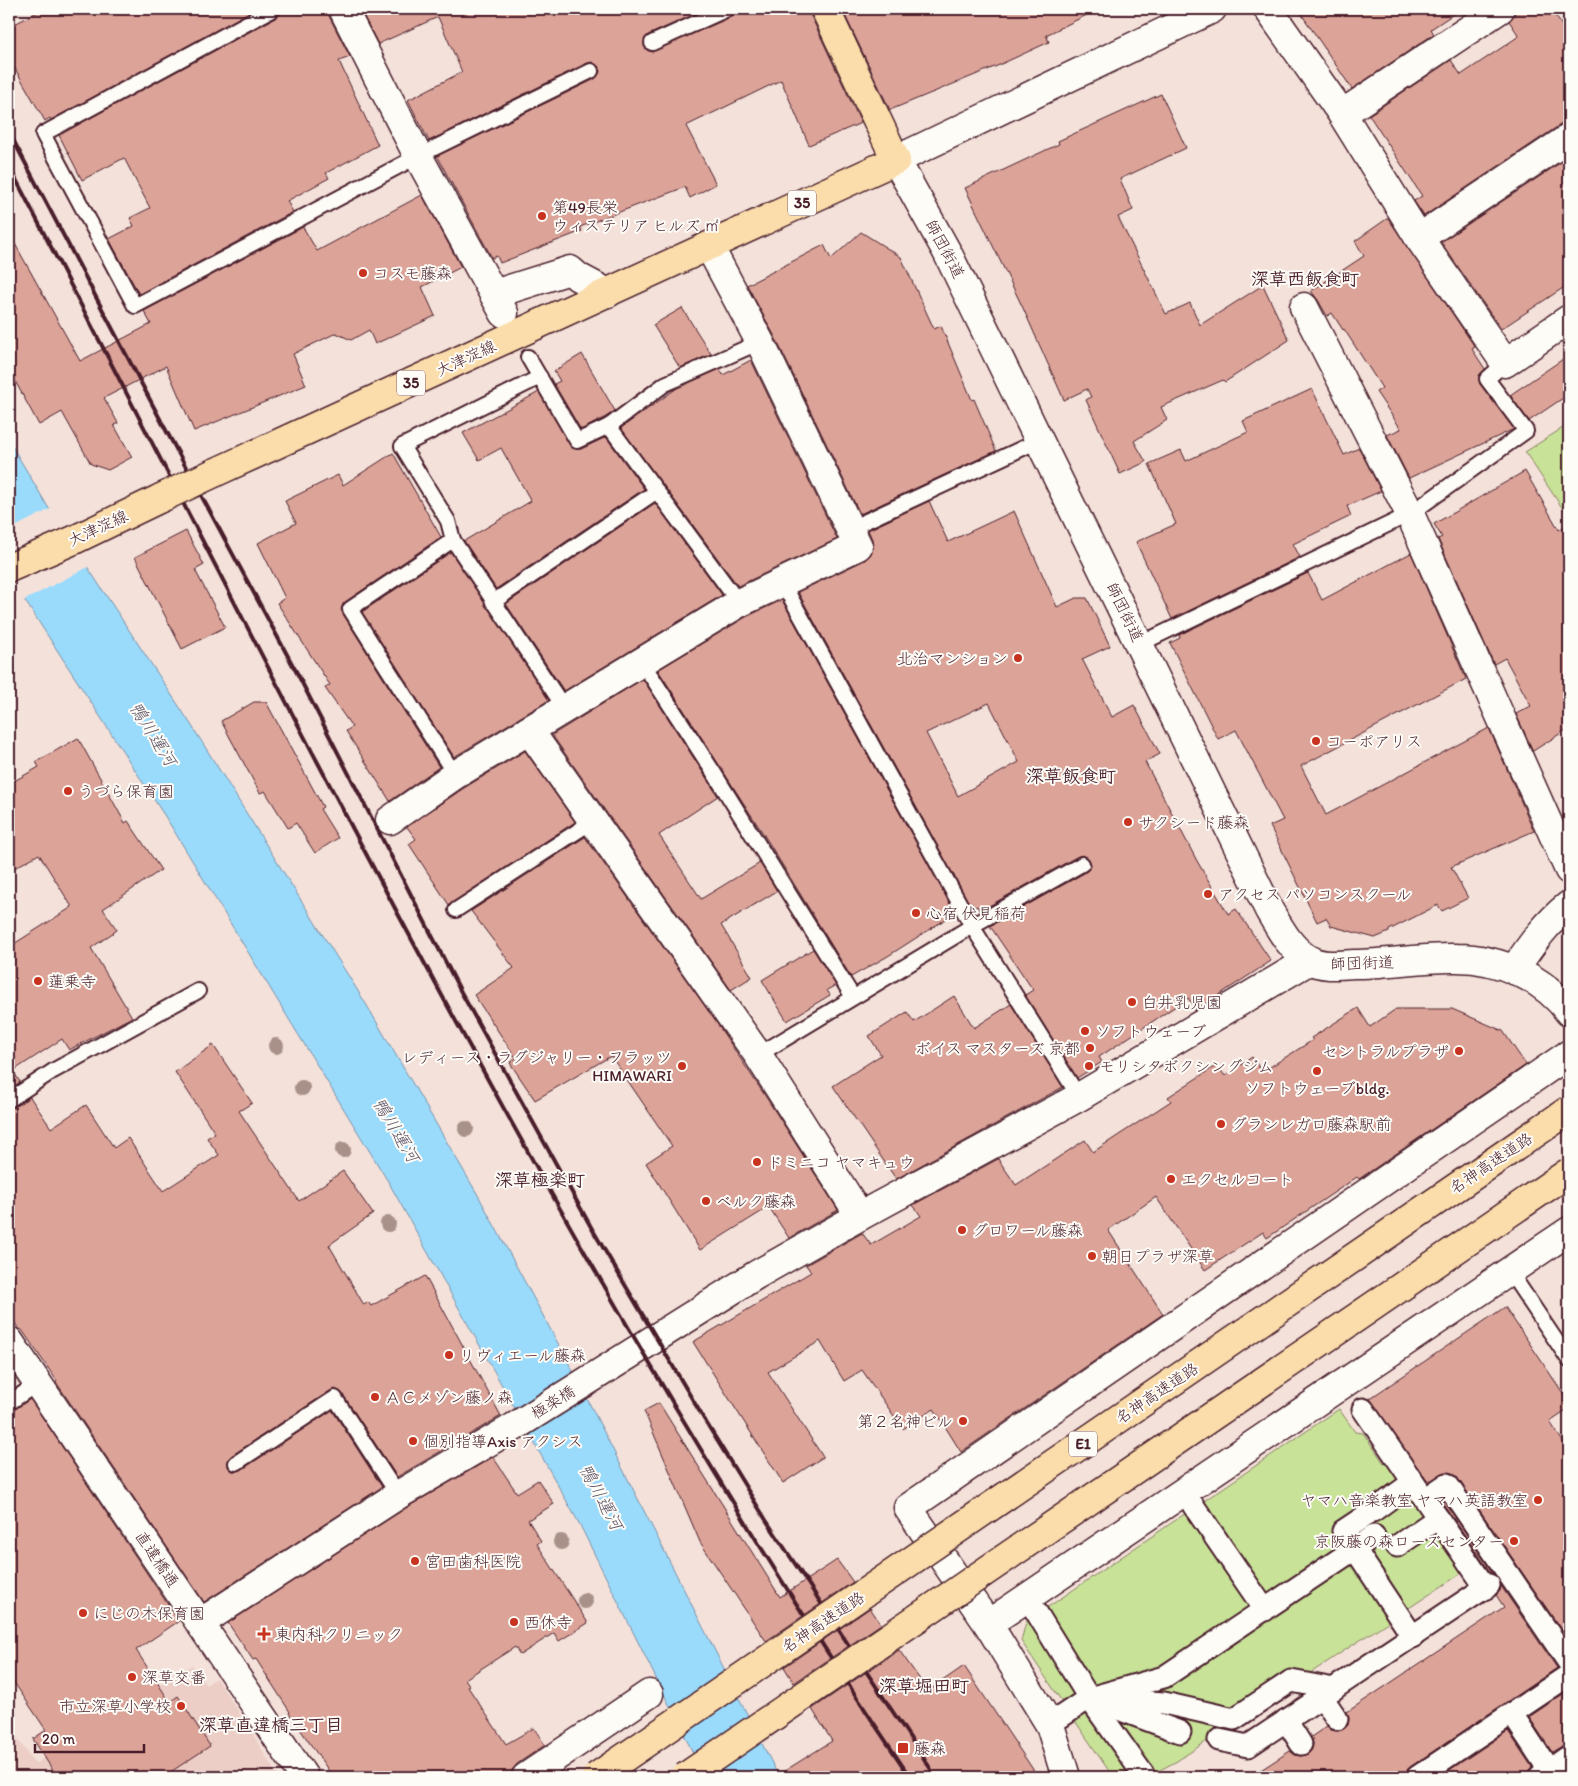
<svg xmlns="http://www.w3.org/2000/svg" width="1578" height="1786" font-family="Itim,'Klee One',sans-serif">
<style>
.built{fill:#eccec6}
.green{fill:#c8e298;stroke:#898062}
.water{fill:#9adbfc;stroke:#7a90a8}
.pier{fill:#f3e1da}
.building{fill:#dca398;stroke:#4a1f2b;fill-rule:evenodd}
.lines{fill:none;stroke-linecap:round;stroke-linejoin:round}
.service-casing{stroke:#4a1f2b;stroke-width:18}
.pedestrian-casing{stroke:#4a1f2b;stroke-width:25}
.minor-casing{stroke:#4a1f2b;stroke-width:31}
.tertiary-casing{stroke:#4a1f2b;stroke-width:31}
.primary-casing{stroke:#4a1f2b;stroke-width:31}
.service{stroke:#fdfcf7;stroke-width:14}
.pedestrian{stroke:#fdfcf7;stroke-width:21}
.minor{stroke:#fdfcf7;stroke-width:28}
.tertiary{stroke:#fdfcf7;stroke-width:28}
.primary{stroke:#faddab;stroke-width:28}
.rail{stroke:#4a1f2b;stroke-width:4}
.primary-bridge-casing{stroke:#4a1f2b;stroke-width:31;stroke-linecap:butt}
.motorway-bridge-casing{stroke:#4a1f2b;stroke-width:31;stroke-linecap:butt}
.primary-bridge{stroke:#faddab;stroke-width:28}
.motorway-bridge{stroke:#faddab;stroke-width:28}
.tree{fill:#a89189}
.poi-dot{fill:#c8321e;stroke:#fdfcf7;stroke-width:2}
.labels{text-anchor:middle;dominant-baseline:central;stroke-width:4;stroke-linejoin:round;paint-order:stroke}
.shield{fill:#fdfcf7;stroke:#806168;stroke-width:1}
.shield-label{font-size:15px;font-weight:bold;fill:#4a1f2b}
.poi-label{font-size:16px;fill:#4a1f2b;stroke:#fdfcf7;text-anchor:start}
.street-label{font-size:16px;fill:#4a1f2b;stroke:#fdfcf7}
.neighbourhood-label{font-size:18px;font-weight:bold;fill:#4a1f2b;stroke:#fdfcf7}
.water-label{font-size:18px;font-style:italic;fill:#62576a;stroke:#fdfcf7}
</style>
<rect width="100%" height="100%" fill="#f3e1da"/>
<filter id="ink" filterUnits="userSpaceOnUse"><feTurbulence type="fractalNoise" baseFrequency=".02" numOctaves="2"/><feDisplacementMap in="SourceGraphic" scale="10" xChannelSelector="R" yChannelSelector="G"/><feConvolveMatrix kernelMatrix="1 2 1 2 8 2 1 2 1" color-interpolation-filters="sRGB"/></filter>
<g filter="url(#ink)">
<polygon class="built" points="192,1665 206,1685 216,1678 248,1726 278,1777 9,1777 9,1733 12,1731 35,1764"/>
<g class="green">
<polygon points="1569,424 1569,518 1525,452"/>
<polygon points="1339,1409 1355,1432 1363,1433 1384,1463 1394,1456 1468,1569 1177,1761 1147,1777 1113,1777 1021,1641 1026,1622"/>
</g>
<polygon class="water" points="9,441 48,507 190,723 366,1004 479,1197 574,1373 779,1777 705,1777 580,1525 389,1183 168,821 9,576"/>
<polygon class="pier" points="52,508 90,566 23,601 9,580 9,530"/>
<g class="building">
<polygon points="43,9 255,9 51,120 50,118 45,121 9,58 9,27"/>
<polygon points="282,9 327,9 329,16 350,57 339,61 378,145 326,173 329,178 287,201 293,212 139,294 109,239 134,226 130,218 150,208 124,158 82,180 59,135 277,17 281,13"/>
<polygon points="360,9 706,9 648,35 645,38 644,46 647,50 652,52 731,17 734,14 736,9 810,9 811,16 861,123 809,145 781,80 686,126 716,184 690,198 685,187 580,227 582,231 500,263 497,256 492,258 437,156 595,79 600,72 599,67 592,62 587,63 429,141 408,100 462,72 438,17 378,44"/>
<polygon points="842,9 1099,9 1046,35 1049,42 997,66 890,110"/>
<polygon points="1298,9 1461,9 1431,29 1434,34 1352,89"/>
<polygon points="1516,9 1551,9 1569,36 1569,123 1560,125 1424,216 1414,201 1422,196 1369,115 1451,60 1461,75 1519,36 1509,21 1514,15"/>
<polygon points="1161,94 1186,148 1120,179 1133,210 1118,217 1166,314 1190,303 1200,325 1263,285 1289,340 1225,382 1223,380 1161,407 1167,420 1134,441 1146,462 1120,474 1086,400 1091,397 1087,389 1064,400 1023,308 965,188 1059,144 1058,141"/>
<polygon points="1569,157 1569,284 1501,329 1441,242"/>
<polygon points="422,195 461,267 422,287 435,316 375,344 369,330 351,340 336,333 293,354 306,385 194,431 166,366 104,398 118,423 114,425 132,457 108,470 91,464 62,412 39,425 9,370 9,233 80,361 151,324 144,311 303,227 317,251"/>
<polygon points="1388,218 1475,347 1472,349 1485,369 1479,376 1480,384 1514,429 1409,478 1387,435 1401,429 1376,392 1382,388 1344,329 1343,330 1332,313 1327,316 1318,300 1311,291 1364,256 1355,241"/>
<polygon points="861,232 901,257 934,329 941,326 972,400 974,399 996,451 860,514 774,335 747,285 824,245 831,259"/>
<polygon points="682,308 711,354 680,368 653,325"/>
<polygon points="582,354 615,411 604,418 581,430 554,384 560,381 554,371"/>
<polygon points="1569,355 1569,394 1529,421 1510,395"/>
<polygon points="751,360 837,539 738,586 621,428 677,388 720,369 723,375"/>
<polygon points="1312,389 1344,455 1359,448 1381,491 1347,506 1351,516 1293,544 1300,557 1172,619 1136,542 1176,524 1149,464 1181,450 1186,461 1248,432 1243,421"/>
<polygon points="539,392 572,448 581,449 606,437 644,489 496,589 464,541 531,501 501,448 479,460 463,433"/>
<polygon points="393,453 441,537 345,602 341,609 343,614 439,767 390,801 346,731 352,727 325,688 330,685 277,603 285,598 258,543 296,523 285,501 338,475 343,485"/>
<polygon points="1525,471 1559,530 1569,523 1569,728 1533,751 1516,714 1531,706 1505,658 1494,664 1438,539 1442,537 1434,524"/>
<path d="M929,501L948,542L1014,511L1057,607L1076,598H1087L1110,646L1082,659L1112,717L1134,705L1160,754L1145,762L1197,861L1228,914L1236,909L1271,961L1196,1010L1188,998L1099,1057L1102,1062L1077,1078L1025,995L1033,990L990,926L1086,872L1091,865L1089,859L1083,855L1078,856L980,911L977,906L974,908L971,902L969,903L798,592L865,560L871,554L873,548L872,539L868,530ZM989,703L1019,762L958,796L926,733Z"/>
<polygon points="655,503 722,595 564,691 506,604"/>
<polygon points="186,531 204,565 195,570 225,627 182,649 135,557"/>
<polygon points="451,552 549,700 454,757 362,612"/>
<polygon points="1411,553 1466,679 1301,766 1326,815 1489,728 1534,831 1451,867 1468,898 1442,911 1438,905 1389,930 1389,932 1375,938 1331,926 1326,918 1317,922 1270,826 1283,820 1236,730 1218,739 1170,643 1180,638 1179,635 1308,573 1322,600"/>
<polygon points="782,600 955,913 888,956 851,977 764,835 658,670 746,617"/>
<polygon points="643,679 718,796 659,835 701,899 760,863 777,891 721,925 752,977 731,990 552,735"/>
<polygon points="254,702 266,702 323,807 320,809 338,838 315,853 296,823 288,828 265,791 260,793 221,721"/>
<polygon points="78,738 125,823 128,821 161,870 103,909 117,930 91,948 132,1017 69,1050 62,1039 13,1071 20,1082 9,1090 9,947 72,907 39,854 9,871 9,784 39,767 36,762"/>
<polygon points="525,751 575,822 449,905 409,844 416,839 407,827 464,788"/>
<polygon points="585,837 714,1019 764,1094 838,1210 789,1238 769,1207 700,1250 646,1163 672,1146 611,1056 535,1100 510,1063 516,1058 474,995 514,968 471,911"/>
<polygon points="813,949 836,985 827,990 830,995 787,1021 762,980"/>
<polygon points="954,996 974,1028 1011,1004 1063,1087 896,1179 833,1086 881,1055 869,1036 907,1012 914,1022"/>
<polygon points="1358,1008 1370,1027 1396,1009 1452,1009 1503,1031 1526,1065 1359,1179 1357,1177 1267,1238 1263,1232 1205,1270 1156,1197 1108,1230 1163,1314 961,1452 934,1409 903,1429 862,1370 844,1381 820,1341 768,1372 823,1457 783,1483 693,1342 811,1272 806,1265 862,1233 871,1245 921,1216 913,1205 998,1159 1016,1185 1085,1140 1093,1152 1171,1101 1168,1097 1217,1065 1225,1076 1252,1057 1262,1072 1313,1040 1311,1038"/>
<polygon points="213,1045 252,1103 239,1111 299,1201 343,1171 373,1214 329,1245 364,1305 368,1302 371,1306 425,1276 501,1416 397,1477 342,1393 335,1389 330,1391 231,1456 228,1460 228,1467 233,1471 241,1470 332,1410 382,1487 204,1602 56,1382 57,1381 22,1330 19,1329 9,1314 9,1109 14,1107 30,1097 51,1128 86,1105 114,1148 128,1138 163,1191 219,1155 207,1138 215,1133 175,1072"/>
<polygon points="1505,1307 1569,1402 1569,1409 1550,1422 1569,1451 1569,1641 1457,1477 1452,1473 1446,1472 1428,1482 1369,1399"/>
<polygon points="30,1399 179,1621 136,1650 170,1702 178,1696 210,1746 163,1777 57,1777 33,1739 46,1730 9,1675 9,1413"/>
<polygon points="659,1403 780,1597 837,1560 853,1582 766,1641 700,1542 644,1411"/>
<polygon points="493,1457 517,1493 538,1480 554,1504 528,1520 541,1541 537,1544 588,1623 559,1641 554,1633 520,1655 515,1647 465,1679 470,1686 468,1687 506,1744 534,1728 545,1745 517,1764 512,1770 511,1777 333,1777 289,1713 290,1712 256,1659 253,1660 228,1623 406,1508"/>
<polygon points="1444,1501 1493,1573 1491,1573 1442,1502"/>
<polygon points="1501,1586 1557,1668 1410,1767 1406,1771 1405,1777 1250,1777 1290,1751 1295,1755 1301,1756 1308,1754 1312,1749 1313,1744 1311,1737 1327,1726 1331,1730 1337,1731 1344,1729 1348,1725 1349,1719 1347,1712 1504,1607 1496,1595 1500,1591"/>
<polygon points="870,1608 881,1624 794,1683 784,1667"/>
<polygon points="899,1650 928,1691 964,1666 1038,1777 775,1777 832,1741 812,1709"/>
<polygon points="1569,1690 1569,1744 1562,1746 1552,1752 1529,1717"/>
<polygon points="1508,1731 1532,1767 1528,1771 1527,1777 1439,1777"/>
</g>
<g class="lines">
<g class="service-casing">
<g id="service">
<polyline points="273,9 43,134 135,306 418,156 591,71"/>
<polyline points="652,43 727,9"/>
<polyline points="528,357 577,441 609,426 665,384 760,342"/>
<polyline points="540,377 402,446 448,521 453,540 565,709"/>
<polyline points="609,426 739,603"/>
<polyline points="849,529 1040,440"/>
<polyline points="453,540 350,609 455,775"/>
<polyline points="782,582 972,926 1079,1097"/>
<polyline points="493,602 657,491"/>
<polyline points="1140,644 1410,514 1526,431 1487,379 1505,363"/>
<polyline points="642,662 714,773 853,997"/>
<polyline points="456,910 593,821"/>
<polyline points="758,1055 972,926 1082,864"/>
<polyline points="9,1100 53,1071 198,991"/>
<polyline points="1510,1272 1569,1360"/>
<polyline points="9,1403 38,1383"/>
<polyline points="236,1463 335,1398 398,1495"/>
</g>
</g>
<g class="pedestrian-casing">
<g id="pedestrian">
<polyline points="1363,1409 1486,1588"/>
<polyline points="1428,1497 1447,1484 1569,1663"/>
<polyline points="1193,1505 1265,1610"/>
<polyline points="1373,1511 1413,1482"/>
<polyline points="1364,1517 1343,1531 1413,1637"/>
<polyline points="1397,1546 1438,1518"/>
<polyline points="1035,1610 1089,1698 1143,1774"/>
<polyline points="1322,1697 1337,1719"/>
<polyline points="1104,1699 1164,1703 1234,1719 1291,1681 1334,1689"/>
<polyline points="1110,1706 1180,1732"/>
<polyline points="1512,1714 1549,1770"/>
<polyline points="1059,1718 1089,1698 1164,1677 1374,1536"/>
<polyline points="1286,1720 1301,1744"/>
<polyline points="1219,1740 1248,1746 1489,1585"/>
<polyline points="1417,1777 1569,1675"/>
<polyline points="1539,1777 1569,1756"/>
</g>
</g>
<g class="minor-casing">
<g id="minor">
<polyline points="343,9 418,156 504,313"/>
<polyline points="1268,9 1342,114 1419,238 1505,363 1569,319"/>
<polyline points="1342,114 1500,9"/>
<polyline points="896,160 1212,9"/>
<polyline points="1419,238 1569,138"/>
<polyline points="494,294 570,270 578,277 608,293"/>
<polyline points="1304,307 1410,514 1569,870"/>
<polyline points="529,730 758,1055 860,1216"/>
<polyline points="390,820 455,775 739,603 858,546 760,342 709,246"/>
<polyline points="9,1341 304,1777"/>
<polyline points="200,1623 398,1495 514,1427 756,1275 860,1216 1079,1097 1310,960"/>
<polyline points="988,1624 908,1508 1569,1054"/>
<polyline points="526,1777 649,1694"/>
<polyline points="1066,1777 1050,1725 988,1624 1569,1231"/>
</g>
</g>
<g class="tertiary-casing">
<g id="tertiary">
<path d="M896,160L947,252L1269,910C1280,929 1290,948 1309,960C1322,967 1340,965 1354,964C1388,964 1422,957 1457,958C1499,958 1544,978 1569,1012"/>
<path d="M1514,970C1530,946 1547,922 1569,905"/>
</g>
</g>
<g class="primary-casing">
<g id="primary">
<polyline points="214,473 896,160 825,9"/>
<polyline points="9,568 74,540 161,498"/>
</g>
</g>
<use href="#service" class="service"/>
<use href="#pedestrian" class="pedestrian"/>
<use href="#minor" class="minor"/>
<use href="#tertiary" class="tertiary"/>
<use href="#primary" class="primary"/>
<g class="rail">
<polyline points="9,132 168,434 297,673 461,992 591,1227 704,1419 766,1520 936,1777"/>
<path d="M9,166C293,712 564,1267 910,1777"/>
</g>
<g class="primary-bridge-casing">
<polyline id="primary-bridge" points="161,498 214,473"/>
</g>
<g class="motorway-bridge-casing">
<g id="motorway-bridge">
<polyline points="596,1777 1569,1110"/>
<polyline points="685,1777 1569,1172"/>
</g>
</g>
<use href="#primary-bridge" class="primary-bridge"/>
<use href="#motorway-bridge" class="motorway-bridge"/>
</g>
<g class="tree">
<circle cx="276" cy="1046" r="8"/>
<circle cx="302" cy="1088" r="8"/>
<circle cx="466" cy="1129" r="8"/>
<circle cx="343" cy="1150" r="8"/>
<circle cx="388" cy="1224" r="8"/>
<circle cx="561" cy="1542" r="8"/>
<circle cx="585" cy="1601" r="8"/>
</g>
</g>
<g class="poi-dot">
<circle cx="542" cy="216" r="5"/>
<circle cx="363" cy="273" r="5"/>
<circle cx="1018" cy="658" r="5"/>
<circle cx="1316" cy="741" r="5"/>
<circle cx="68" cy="791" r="5"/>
<circle cx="1128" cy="822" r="5"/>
<circle cx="1208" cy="894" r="5"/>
<circle cx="916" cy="913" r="5"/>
<circle cx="38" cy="981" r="5"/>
<circle cx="1132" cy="1002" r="5"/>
<circle cx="1085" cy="1031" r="5"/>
<circle cx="1090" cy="1048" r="5"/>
<circle cx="1459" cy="1051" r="5"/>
<circle cx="682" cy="1066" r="5"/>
<circle cx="1089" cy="1066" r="5"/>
<circle cx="1317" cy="1071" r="5"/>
<circle cx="1221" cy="1124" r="5"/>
<circle cx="757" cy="1162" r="5"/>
<circle cx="1171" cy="1179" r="5"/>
<circle cx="706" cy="1201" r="5"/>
<circle cx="962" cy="1230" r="5"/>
<circle cx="1092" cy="1256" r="5"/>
<circle cx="449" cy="1355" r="5"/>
<circle cx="375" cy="1397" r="5"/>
<circle cx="963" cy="1421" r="5"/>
<circle cx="413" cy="1441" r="5"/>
<circle cx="1538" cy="1500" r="5"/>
<circle cx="1514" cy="1541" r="5"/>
<circle cx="415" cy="1561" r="5"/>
<circle cx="83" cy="1613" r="5"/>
<circle cx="514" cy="1622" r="5"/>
<path d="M261.5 1626.5h5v5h5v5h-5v5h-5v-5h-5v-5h5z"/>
<circle cx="132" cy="1677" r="5"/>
<circle cx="181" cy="1706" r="5"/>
<rect x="897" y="1742" width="12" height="12" rx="2.5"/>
</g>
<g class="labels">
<g class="shield">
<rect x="788" y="190.5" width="28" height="25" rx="4"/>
<rect x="397" y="370.5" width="28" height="25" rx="4"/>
<rect x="1069" y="1431.5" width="28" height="25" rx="4"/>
</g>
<g class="shield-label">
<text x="802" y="203">35</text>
<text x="411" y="383">35</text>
<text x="1083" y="1444">E1</text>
</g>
<g class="poi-label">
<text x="552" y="207">第49長栄<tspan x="552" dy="18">ウィステリア ヒルズ ㎡</tspan></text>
<text x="373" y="273">コスモ藤森</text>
<text x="1008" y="658" text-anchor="end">北治マンション</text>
<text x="1326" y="741">コーポアリス</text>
<text x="78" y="791">うづら保育園</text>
<text x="1138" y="822">サクシード藤森</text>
<text x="1218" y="894">アクセス パソコンスクール</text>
<text x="926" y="913">心宿 伏見稲荷</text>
<text x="48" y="981">蓮乗寺</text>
<text x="1142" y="1002">白井乳児園</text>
<text x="1095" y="1031">ソフトウェーブ</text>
<text x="1080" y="1048" text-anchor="end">ボイス マスターズ 京都</text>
<text x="1449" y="1051" text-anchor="end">セントラルプラザ</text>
<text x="672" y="1057" text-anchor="end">レディース・ラグジャリー・フラッツ<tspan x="672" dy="18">HIMAWARI</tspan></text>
<text x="1099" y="1066">モリシタボクシングジム</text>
<text x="1317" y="1088" text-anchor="middle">ソフトウェーブbldg.</text>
<text x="1231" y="1124">グランレガロ藤森駅前</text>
<text x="767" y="1162">ドミニコ ヤマキュウ</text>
<text x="1181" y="1179">エクセルコート</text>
<text x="716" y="1201">ベルク藤森</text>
<text x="972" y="1230">グロワール藤森</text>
<text x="1102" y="1256">朝日プラザ深草</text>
<text x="459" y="1355">リヴィエール藤森</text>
<text x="385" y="1397">ＡＣメゾン藤ノ森</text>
<text x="953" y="1421" text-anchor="end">第２名神ビル</text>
<text x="423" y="1441">個別指導Axis アクシス</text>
<text x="1528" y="1500" text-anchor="end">ヤマハ音楽教室 ヤマハ英語教室</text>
<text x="1504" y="1541" text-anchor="end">京阪藤の森ローズセンター</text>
<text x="425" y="1561">宮田歯科医院</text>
<text x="93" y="1613">にじの木保育園</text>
<text x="524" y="1622">西休寺</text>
<text x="275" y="1634">東内科クリニック</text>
<text x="142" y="1677">深草交番</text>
<text x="171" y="1706" text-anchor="end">市立深草小学校</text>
<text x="914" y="1748">藤森</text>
</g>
<g class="street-label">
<text transform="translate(945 249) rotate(62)">師団街道</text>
<text transform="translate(466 358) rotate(-25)">大津淀線</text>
<text transform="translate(98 528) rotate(-25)">大津淀線</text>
<text transform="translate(1125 612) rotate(64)">師団街道</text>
<text transform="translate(1362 963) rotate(-2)">師団街道</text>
<text transform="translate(1491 1163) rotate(-34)">名神高速道路</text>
<text transform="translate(1157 1393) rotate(-34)">名神高速道路</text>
<text transform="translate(553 1402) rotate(-32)">極楽橋</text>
<text transform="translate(157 1559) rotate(56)">直違橋通</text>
<text transform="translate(823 1622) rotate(-34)">名神高速道路</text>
</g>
<g class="neighbourhood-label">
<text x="1305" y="279">深草西飯食町</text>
<text x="1071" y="776">深草飯食町</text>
<text x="540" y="1180">深草極楽町</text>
<text x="924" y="1686">深草堀田町</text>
<text x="271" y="1725">深草直違橋三丁目</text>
</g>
<g class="water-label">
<text transform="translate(153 734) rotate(58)">鴨川運河</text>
<text transform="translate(396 1130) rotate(59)">鴨川運河</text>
<text transform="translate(601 1497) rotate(62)">鴨川運河</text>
</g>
</g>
<rect width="1578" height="1786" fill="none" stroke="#fdfcf7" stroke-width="30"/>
<rect x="15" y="15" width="1548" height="1756" fill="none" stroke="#4a1f2b" stroke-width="2" filter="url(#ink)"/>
<path d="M35 1744v8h109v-8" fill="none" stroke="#4a1f2b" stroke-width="2.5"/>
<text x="42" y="1744" font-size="15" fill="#4a1f2b" stroke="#fdfcf7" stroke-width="4" paint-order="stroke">20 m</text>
</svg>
